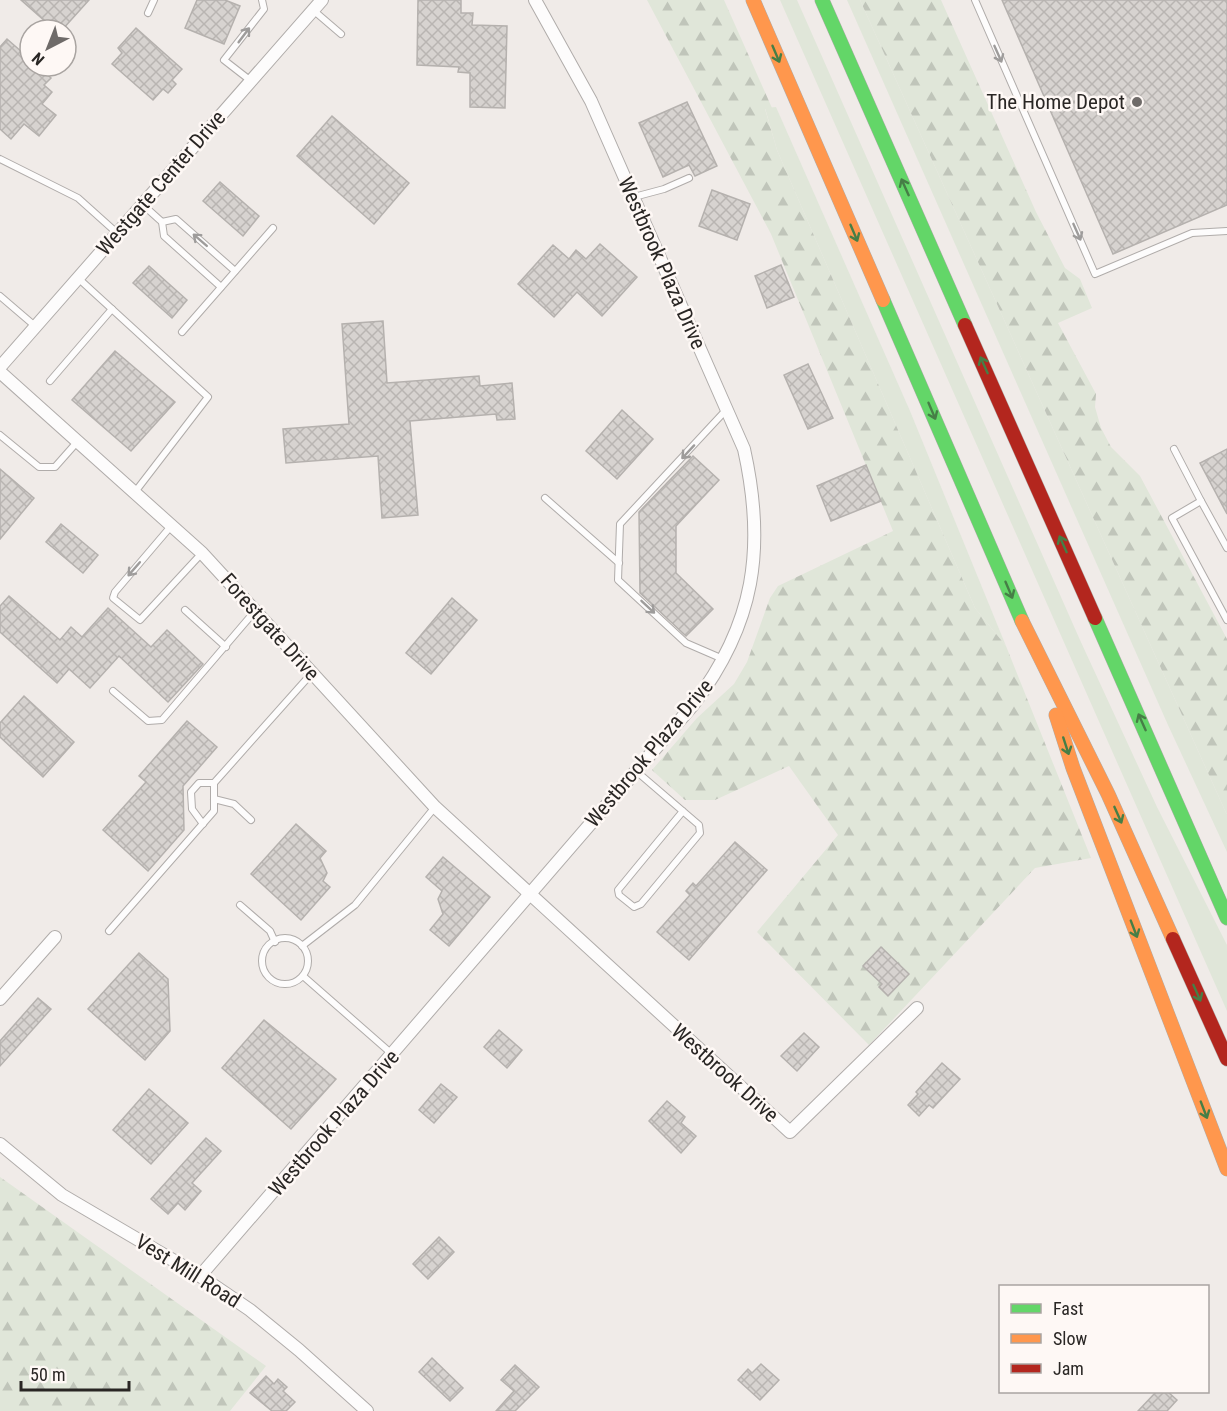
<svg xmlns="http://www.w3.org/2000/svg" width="1227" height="1411" font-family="'Roboto Condensed',sans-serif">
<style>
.green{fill:#e0e6d9}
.forest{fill:url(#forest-firs)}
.building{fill:url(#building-cross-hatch);stroke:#b5b1ae;stroke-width:1.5}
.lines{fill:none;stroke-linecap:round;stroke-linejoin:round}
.lane-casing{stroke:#b0acaa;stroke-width:8}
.street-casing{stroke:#b0acaa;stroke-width:14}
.fast-casing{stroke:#b0acaa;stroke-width:15}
.slow-casing{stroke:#b0acaa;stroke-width:15}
.jam-casing{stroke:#b0acaa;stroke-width:15}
.lane{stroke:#fdfcfc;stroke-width:6}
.street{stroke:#fdfcfc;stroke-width:12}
.fast{stroke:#63d668;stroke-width:14}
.slow{stroke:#ff974d;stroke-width:14}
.jam{stroke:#b3261e;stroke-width:14}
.oneway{stroke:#9e9c9b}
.oneway2{stroke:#467e46}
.poi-dot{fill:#6f6b69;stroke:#fef8f5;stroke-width:2}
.labels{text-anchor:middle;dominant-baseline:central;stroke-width:5;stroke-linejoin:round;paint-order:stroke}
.poi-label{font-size:21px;fill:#292624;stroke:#fef8f5;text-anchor:end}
.street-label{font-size:21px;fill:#292624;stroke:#fef8f5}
</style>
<defs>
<pattern id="forest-firs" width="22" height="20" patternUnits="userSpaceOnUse" patternTransform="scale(1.5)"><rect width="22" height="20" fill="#e0e6d9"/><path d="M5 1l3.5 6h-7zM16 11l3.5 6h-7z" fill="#c0c5ba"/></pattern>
<pattern id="building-cross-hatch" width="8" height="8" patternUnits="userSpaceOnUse" patternTransform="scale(1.5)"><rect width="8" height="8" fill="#d7d3d0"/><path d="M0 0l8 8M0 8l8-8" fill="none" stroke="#b9b5b2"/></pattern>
</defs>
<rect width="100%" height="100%" fill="#f0ebe8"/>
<g class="green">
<polygon points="780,0 797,0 1080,640 1157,807 1227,945 1227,1011"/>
<polygon points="847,0 860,0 1227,815 1227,852 1168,725"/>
<polygon points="776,107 910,411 1006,646 975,608 777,150 765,108"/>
</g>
<g class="forest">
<polygon points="647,0 724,0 772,108 765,109 777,150 975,608 1006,646 1091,858 1035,868 869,1045 757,932 838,835 789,766 715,800 685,800 652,770 697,718 734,684 747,662 770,598 778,586 893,531 771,234"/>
<polygon points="860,0 941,0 1036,212 1065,268 1080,279 1092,308 1058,323 1096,394 1095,407 1101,428 1111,447 1140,476 1227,639 1227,815"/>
<polygon points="0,1177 266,1366 230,1411 0,1411"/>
</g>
<g class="building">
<polygon points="21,0 89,0 62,30 55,30"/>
<polygon points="197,0 225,0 240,6 224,44 185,28"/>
<polygon points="418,0 461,0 461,13 473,13 472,25 507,26 505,108 470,107 470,73 458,72 459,67 417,65"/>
<polygon points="1002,0 1227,0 1227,205 1113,254"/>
<polygon points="136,28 182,69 172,80 176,84 168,93 163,89 153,100 112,64 122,53 118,48"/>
<polygon points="7,39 30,59 30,66 38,66 51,78 44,85 52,92 42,104 56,115 39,136 24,124 11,139 0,129 0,47"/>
<polygon points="687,102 717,166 695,176 689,165 663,177 639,123"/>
<polygon points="332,116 409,183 374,224 297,156"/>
<polygon points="220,182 259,216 243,236 203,201"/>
<polygon points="712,190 750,204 737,240 699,226"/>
<polygon points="600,244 637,277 602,316 577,292 554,317 518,284 553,245 569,259 576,250 586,259"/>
<polygon points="781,265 794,297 767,308 755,276"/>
<polygon points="149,266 187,300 172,318 133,283"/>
<polygon points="383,321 387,383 479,376 480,386 512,383 515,419 497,420 496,414 410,421 418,515 382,518 378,456 286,463 283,429 349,424 342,324"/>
<polygon points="115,351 175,402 131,451 72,400"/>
<polygon points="808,364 833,418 808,429 784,375"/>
<polygon points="622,410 653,439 617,479 586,451"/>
<polygon points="1227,449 1227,514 1200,463"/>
<polygon points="693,456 719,480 676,526 676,573 713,609 686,636 640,593 639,512"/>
<polygon points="866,465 881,501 831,521 817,486"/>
<polygon points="0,469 34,498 0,539"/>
<polygon points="61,524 98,555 83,573 46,542"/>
<polygon points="9,596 60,640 71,627 82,637 108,608 151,647 167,630 203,664 168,702 119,656 90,688 69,669 57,683 0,632 0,606"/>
<polygon points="452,598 477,620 431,674 406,653"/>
<polygon points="24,696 74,742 43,777 0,737 0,723"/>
<polygon points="187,721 217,747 183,786 184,830 148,871 103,830 146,782 139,776"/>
<polygon points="296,824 326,851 320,858 327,873 323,881 330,887 301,920 251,874"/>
<polygon points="735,842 767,870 689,960 657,932 690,895 686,891 693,883 696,886"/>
<polygon points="443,857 490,897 449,946 430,930 443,914 438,899 442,891 426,877"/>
<polygon points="881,947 909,974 888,996 879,987 882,984 863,966"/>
<polygon points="139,953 168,979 170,1031 145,1060 88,1009"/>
<polygon points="38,998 51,1009 0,1066 0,1041"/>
<polygon points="264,1020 336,1079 291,1129 222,1068"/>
<polygon points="499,1030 522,1050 507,1068 484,1047"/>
<polygon points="804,1033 819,1047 797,1071 781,1056"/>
<polygon points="942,1063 960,1079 933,1108 929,1105 919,1116 908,1105 918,1094 916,1092"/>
<polygon points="441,1084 457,1097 434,1123 419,1110"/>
<polygon points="149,1089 188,1123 151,1164 113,1130"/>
<polygon points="667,1101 685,1117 681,1123 696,1136 681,1153 649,1121"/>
<polygon points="206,1138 221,1151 192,1183 201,1191 185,1210 178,1203 168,1214 151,1199"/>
<polygon points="439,1237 454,1252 428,1279 413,1264"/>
<polygon points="432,1358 463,1388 450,1401 419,1372"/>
<polygon points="761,1364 779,1380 760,1400 738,1380 748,1369 752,1373"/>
<polygon points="515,1365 539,1387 515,1411 496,1411 514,1391 501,1380"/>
<polygon points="266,1376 274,1384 278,1379 287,1387 283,1391 295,1402 286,1411 272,1411 250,1393"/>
<polygon points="1156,1392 1168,1392 1177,1400 1167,1411 1138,1411"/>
</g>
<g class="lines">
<g class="lane-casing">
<g id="lane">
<polyline points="975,0 1095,274 1192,233 1227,231"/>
<polyline points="313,10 341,34"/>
<polyline points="148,13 154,0"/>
<polyline points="251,81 224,60 264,9 262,0"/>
<polyline points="0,159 78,198 117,233"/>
<polyline points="634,197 664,189 689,178"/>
<polyline points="142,204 162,222 164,236 221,287"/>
<polyline points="162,222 176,219 235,271"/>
<polyline points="78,278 208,397 135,492"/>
<polyline points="0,296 35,326"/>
<polyline points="182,332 273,228"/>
<polyline points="50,381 112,309"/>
<polyline points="0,435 39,467 55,467 78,441"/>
<polyline points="1174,449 1201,501 1172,518 1227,620"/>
<polyline points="545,498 619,563"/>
<polyline points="1201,501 1227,548"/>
<polyline points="172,525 115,592 113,598 140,620 202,553"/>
<polyline points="185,610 226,647"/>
<polyline points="723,659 686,643 618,580 620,524 727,409"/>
<polyline points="113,691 148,721 162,720 255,611"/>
<polyline points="636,771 699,825 700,833 641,904 634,907 619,895 618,890 683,811"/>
<polyline points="214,799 234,804 251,820"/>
<polyline points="203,824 192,809 191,792 199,783 214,783"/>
<polyline points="240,905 270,931 275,942"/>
<polyline points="109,931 214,811 214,783 312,673"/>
<circle cx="285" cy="961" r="23"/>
<polyline points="302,946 355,905 435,807"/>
<polyline points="303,976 392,1054"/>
</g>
</g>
<g class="street-casing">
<g id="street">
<polyline points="0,367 322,0"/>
<polyline points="0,372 202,553 435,807 790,1132 917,1008"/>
<polyline points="0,999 55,937"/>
<polyline points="0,1144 62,1195 200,1276 250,1310 299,1350 367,1411"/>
<path d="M200,1276L693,705C755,624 766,548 744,449L591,101L535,0"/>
</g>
</g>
<g class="fast-casing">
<g id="fast">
<polyline points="822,0 965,325"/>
<polyline points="883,300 1022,621"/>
<polyline points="1095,618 1227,918"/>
</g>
</g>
<g class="slow-casing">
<g id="slow">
<polyline points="753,0 883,300"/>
<polyline points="1022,621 1108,794 1173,939"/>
<polyline points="1056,715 1073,768 1227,1169"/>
</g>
</g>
<g class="jam-casing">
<g id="jam">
<polyline points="965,325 1095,618"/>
<polyline points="1173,939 1227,1059"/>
</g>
</g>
<use href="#lane" class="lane"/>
<use href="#street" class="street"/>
<use href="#fast" class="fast"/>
<use href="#slow" class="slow"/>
<use href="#jam" class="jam"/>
</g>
<defs><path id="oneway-shaft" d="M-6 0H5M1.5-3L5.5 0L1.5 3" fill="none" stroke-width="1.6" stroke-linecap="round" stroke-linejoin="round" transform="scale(1.5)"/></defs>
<g class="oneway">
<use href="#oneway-shaft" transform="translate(244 35) rotate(-53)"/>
<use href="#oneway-shaft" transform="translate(998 54) rotate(66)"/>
<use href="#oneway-shaft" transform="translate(1077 232) rotate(66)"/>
<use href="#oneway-shaft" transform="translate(200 240) rotate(-139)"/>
<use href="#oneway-shaft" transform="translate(688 452) rotate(133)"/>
<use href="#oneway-shaft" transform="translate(134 569) rotate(131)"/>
<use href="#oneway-shaft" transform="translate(648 607) rotate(43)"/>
</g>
<g class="oneway2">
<use href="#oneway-shaft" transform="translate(776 54) rotate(67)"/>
<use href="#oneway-shaft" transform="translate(905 187) rotate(-114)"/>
<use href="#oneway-shaft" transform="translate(854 233) rotate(67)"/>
<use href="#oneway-shaft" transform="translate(984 365) rotate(-114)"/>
<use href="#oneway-shaft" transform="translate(932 411) rotate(67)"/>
<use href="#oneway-shaft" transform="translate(1063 544) rotate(-114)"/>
<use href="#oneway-shaft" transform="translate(1009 590) rotate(67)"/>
<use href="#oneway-shaft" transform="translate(1142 722) rotate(-114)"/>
<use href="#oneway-shaft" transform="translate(1066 746) rotate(72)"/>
<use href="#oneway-shaft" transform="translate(1118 815) rotate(66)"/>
<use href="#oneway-shaft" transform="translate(1134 929) rotate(69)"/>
<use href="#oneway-shaft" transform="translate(1197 993) rotate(66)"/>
<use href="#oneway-shaft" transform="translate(1204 1110) rotate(69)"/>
</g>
<circle class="poi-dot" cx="1137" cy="102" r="6"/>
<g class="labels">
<g class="poi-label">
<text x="1125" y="102">The Home Depot</text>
</g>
<g class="street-label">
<text transform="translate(161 183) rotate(-49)">Westgate Center Drive</text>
<text transform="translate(662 263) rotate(66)">Westbrook Plaza Drive</text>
<text transform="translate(270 627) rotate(48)">Forestgate Drive</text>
<text transform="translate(649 753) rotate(-50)">Westbrook Plaza Drive</text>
<text transform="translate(725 1073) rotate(42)">Westbrook Drive</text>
<text transform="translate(334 1123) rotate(-49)">Westbrook Plaza Drive</text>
<text transform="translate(188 1271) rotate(32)">Vest Mill Road</text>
</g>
</g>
<rect x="999" y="1285" width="210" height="108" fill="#fef8f5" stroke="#a9a4a1" stroke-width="1.5"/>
<rect x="1011" y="1304" width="30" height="9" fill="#63d668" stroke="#a9a4a1" stroke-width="1.5"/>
<text x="1053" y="1315" font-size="18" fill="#292624">Fast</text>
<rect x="1011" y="1334" width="30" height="9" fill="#ff974d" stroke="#a9a4a1" stroke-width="1.5"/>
<text x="1053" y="1345" font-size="18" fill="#292624">Slow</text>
<rect x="1011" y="1364" width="30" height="9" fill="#b3261e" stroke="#a9a4a1" stroke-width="1.5"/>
<text x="1053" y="1375" font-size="18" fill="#292624">Jam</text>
<g transform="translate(48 48) rotate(222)"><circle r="28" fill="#fef8f5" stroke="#a9a4a1" stroke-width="1.5"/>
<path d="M0-4.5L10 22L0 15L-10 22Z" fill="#6f6b69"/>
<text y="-9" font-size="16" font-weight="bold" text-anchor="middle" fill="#292624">N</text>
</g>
<path d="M21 1381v9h108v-9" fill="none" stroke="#292624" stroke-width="3"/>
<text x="30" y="1381" font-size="18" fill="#292624" stroke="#fef8f5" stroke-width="4.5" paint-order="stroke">50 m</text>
</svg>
